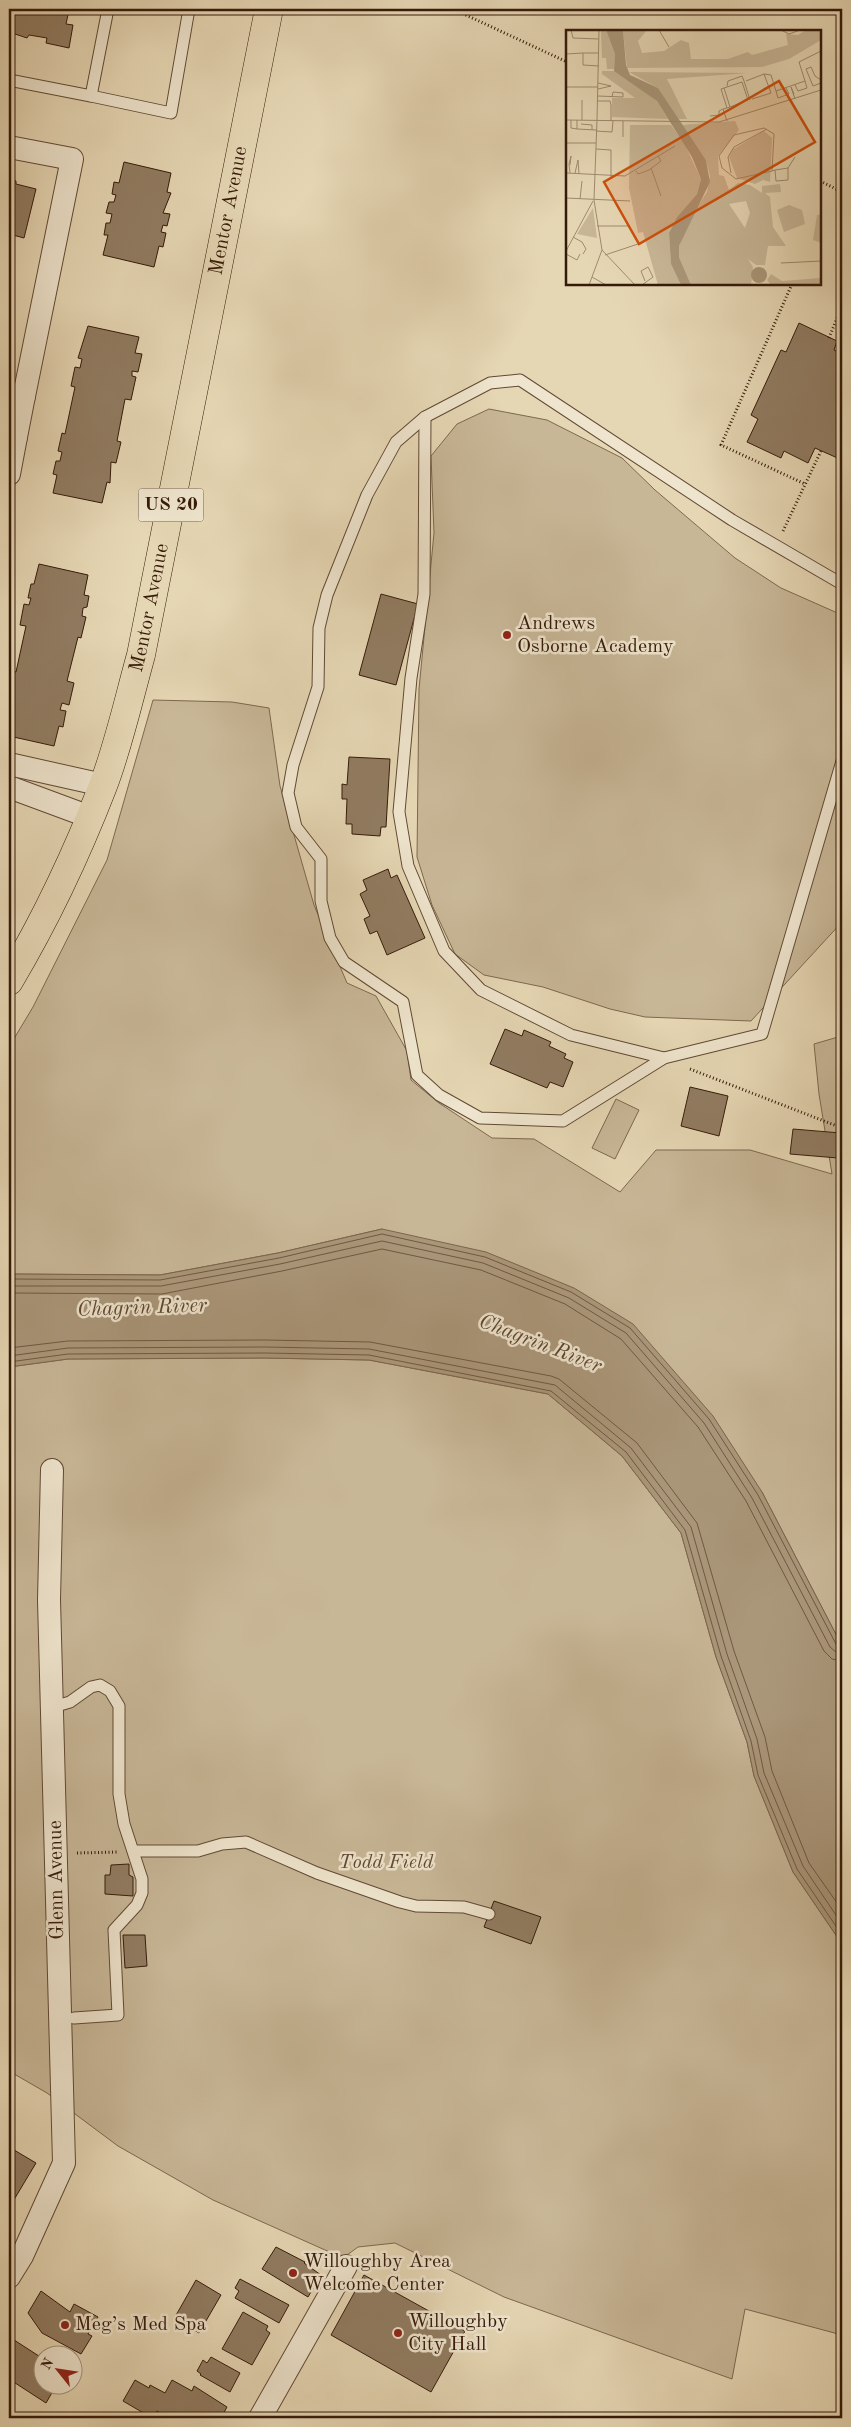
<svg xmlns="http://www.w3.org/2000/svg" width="851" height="2427" font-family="'Old Standard TT',serif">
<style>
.green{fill:#c8b797;stroke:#7e6850}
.water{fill:#aa977a;stroke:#7b654d}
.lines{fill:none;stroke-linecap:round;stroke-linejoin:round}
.shore{stroke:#705842;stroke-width:1}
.building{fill:#917c62;stroke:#351a0a}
.service-casing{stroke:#614934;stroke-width:13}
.minor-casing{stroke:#614934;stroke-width:24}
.primary-casing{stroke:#351a0a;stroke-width:29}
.path{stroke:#351a0a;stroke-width:3;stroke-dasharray:1 2.5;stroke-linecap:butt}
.service{stroke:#efe5ce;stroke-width:11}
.minor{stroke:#efe5ce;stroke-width:22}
.primary{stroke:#e6d7b4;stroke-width:28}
.poi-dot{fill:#8f2418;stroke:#efe5ce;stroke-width:2}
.labels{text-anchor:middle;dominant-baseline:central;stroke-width:5;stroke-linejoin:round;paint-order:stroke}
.shield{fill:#efe5ce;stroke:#6d5745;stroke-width:1}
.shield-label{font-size:19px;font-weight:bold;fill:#351a0a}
.street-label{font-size:20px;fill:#351a0a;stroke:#efe5ce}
.poi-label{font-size:20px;fill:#351a0a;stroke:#efe5ce;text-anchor:start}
.park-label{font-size:20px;font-style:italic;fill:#614934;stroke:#efe5ce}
.water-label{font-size:21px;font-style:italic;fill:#5e4631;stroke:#efe5ce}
.inset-road{fill:none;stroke:#9f8b70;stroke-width:1}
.view{fill:#cd500c;fill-opacity:0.15;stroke:#cd500c;stroke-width:2.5}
.inset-edge{fill:none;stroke:#351a0a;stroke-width:2.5}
</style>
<rect width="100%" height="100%" fill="#e6d7b4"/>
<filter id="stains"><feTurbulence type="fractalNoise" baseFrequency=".004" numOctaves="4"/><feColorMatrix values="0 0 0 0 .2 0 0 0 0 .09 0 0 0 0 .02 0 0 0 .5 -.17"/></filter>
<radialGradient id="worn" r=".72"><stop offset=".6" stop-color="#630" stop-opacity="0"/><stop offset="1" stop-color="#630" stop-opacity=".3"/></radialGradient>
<g class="green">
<polygon points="489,409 547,420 622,458 655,490 735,558 781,588 842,615 842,922 751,1021 645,1017 610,1009 543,987 484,975 455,954 432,905 417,857 419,689 434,533 431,456 457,424"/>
<polygon points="153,700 232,702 269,708 280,786 314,905 347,983 376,996 407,1051 411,1080 439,1103 492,1138 534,1139 620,1192 656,1150 750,1150 832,1174 819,1094 814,1044 838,1037 842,1032 842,1646 762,1492 382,1229 278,1253 160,1275 9,1274 9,1047 33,1007 107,860"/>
<polygon points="616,1099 639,1110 615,1159 592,1148"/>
<polygon points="265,1358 369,1360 548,1394 622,1456 681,1533 716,1657 747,1742 754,1776 793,1872 842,1944 842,2335 745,2309 732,2379 504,2297 395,2243 358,2247 343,2258 213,2200 118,2146 47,2093 9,2071 9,1367 68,1359"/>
</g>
<polygon class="water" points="382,1229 486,1252 574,1288 633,1324 713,1416 762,1492 842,1646 842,1944 793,1872 754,1776 747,1742 716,1657 681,1533 622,1456 548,1394 369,1360 265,1358 68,1359 9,1367 9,1274 160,1275 278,1253"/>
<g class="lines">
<g class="shore">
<polyline points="9,1279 160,1280 279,1258 382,1234 485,1257 571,1292 630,1328 709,1419 758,1495 836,1644 842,1647"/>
<polyline points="9,1286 161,1286 280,1264 382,1241 483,1263 569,1298 626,1333 704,1423 752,1498 830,1647 836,1652 842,1653"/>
<polyline points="9,1293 162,1294 282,1271 382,1249 481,1270 565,1304 621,1339 698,1427 746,1501 824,1651 832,1659 842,1661"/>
<polyline points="9,1348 68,1341 265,1340 370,1342 551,1376 559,1379 637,1443 697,1523 734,1651 765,1737 772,1771 809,1863 842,1910"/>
<polyline points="9,1356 68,1348 265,1347 369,1349 555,1385 631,1448 691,1527 727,1654 757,1739 764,1773 803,1866 842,1924"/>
<polyline points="9,1362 68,1354 265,1353 369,1355 551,1391 626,1452 685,1530 721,1656 751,1741 758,1775 797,1869 842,1935"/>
</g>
</g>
<g class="building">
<polygon points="9,9 72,9 69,10 66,24 73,25 69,48 46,43 47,38 29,35 27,38 9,32"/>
<polygon points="124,162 171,173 167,192 171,193 163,213 170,214 167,226 163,225 161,232 166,233 163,247 159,246 154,267 103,255 108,235 104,235 106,223 110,223 112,214 106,213 109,202 114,202 116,195 112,194 114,182 119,183"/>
<polygon points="9,179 16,181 16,184 36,189 24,238 9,234"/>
<polygon points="9,297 14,298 9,329"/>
<polygon points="799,323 837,341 834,350 842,354 842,460 815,448 808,463 784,451 781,458 747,442 758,419 751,415 781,350 786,352"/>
<polygon points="88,326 139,337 135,353 142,354 138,372 132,371 132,376 136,377 131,400 125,399 117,441 121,442 116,463 111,462 110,483 107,482 102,503 53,493 57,475 53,474 56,461 60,461 62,452 58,451 62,433 65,434 75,387 71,386 75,367 80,368 82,359 78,358"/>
<polygon points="39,564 88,575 84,595 89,596 87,607 83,608 82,616 86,617 81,638 78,637 67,681 74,683 69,705 62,703 60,710 66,711 63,727 59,726 54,746 9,736 9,699 10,700 12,692 9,690 13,671 16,672 26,626 20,625 24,604 29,605 31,598 28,598 31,584 34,584"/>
<polygon points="381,594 418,604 396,685 359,675"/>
<polygon points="349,757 390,759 386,827 381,827 380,836 352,834 352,824 346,824 347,799 342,799 342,784 347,785"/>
<polygon points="388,869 391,878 397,875 425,938 387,955 377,931 370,934 364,919 370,916 360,894 367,890 363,880"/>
<polygon points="505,1029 522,1036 524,1030 551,1042 549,1046 566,1054 564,1058 573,1062 563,1087 550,1082 547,1088 490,1064"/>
<polygon points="690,1087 728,1096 719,1136 681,1126"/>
<polygon points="793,1129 841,1133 838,1158 790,1154"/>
<polygon points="129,1864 129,1875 133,1877 133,1896 105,1894 105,1875 110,1875 111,1865"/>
<polygon points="494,1901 541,1917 531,1944 484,1927"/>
<polygon points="123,1935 145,1935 147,1966 125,1968"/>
<polygon points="9,2147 36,2163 9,2208"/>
<polygon points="276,2247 305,2262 304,2263 321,2275 308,2297 262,2269"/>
<polygon points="364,2275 465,2331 431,2392 331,2335"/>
<polygon points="240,2279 289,2305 279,2323 235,2298 239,2291 235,2288"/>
<polygon points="196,2280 221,2295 199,2333 175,2317"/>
<polygon points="41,2291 70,2312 74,2304 98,2317 88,2334 92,2336 81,2354 42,2333 28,2313"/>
<polygon points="243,2312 268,2326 266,2330 270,2333 252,2365 222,2349"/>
<polygon points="11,2338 42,2358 42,2384 57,2384 46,2403 9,2379 9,2341"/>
<polygon points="211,2357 240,2373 230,2392 200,2375 201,2374 197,2371 203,2360 207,2363"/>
<polygon points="135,2380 149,2388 150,2385 165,2393 172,2380 192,2391 194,2386 227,2407 221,2418 189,2418 182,2414 180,2418 169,2418 157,2411 152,2418 123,2401"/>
</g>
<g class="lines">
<g class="service-casing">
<g id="service">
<polyline points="108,9 91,96 171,113 189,9"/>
<polyline points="9,80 91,96"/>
<polyline points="425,417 424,594 411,678 399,812 408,866 444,951 481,990 571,1035 664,1058"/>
<polyline points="842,584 732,520 520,380 490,383 425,417 396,442 367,495 327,595 319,628 318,687 293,765 288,793 296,827 321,859 321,901 330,938 344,962 403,1002 417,1075 439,1095 480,1118 563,1121 664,1058 762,1034 842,761"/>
<polyline points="53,1707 70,1702 91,1687 100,1685 110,1691 119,1706 119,1794 124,1824 142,1879 142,1893 137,1905 114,1930 118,2015 74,2018"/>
<polyline points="134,1851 198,1851 222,1844 246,1842 317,1873 400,1902 416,1906 464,1907 489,1914"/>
</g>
</g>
<g class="minor-casing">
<g id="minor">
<polyline points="9,147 72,159 24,396"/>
<polyline points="9,393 24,396 16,437"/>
<polyline points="9,435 16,437 9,474"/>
<polyline points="9,764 103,785"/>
<polyline points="9,787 90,817"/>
<polyline points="9,2277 22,2256 64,2163 49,1600 52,1470"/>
<polyline points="260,2418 346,2266"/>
</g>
</g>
<g class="primary-casing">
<g id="primary">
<path id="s1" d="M9,981C46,919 77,853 103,786C119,744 129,698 141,655L269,9"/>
</g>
</g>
<g class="path">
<polyline points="453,9 567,62"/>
<polyline points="820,181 842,192"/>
<polyline points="792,284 721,445 805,484"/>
<polyline points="829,338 842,306"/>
<polyline points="783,531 821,451"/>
<polyline points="690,1069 842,1128"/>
<polyline points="77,1853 118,1852"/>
</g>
<use href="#service" class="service"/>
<use href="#minor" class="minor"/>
<use href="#primary" class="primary"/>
</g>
<g class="poi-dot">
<circle cx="507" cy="635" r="5"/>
<circle cx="293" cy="2273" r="5"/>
<circle cx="65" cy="2325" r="5"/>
<circle cx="398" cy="2333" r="5"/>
</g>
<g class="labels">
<rect class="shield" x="138.5" y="488.5" width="65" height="33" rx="4"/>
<g class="shield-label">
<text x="171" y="505">US 20</text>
</g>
<g class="street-label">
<text stroke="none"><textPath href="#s1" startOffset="806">Mentor Avenue</textPath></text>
<text stroke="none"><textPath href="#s1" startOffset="401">Mentor Avenue</textPath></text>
<text transform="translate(57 1880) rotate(-91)">Glenn Avenue</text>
</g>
<g class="poi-label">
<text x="517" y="624">Andrews<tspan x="517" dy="23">Osborne Academy</tspan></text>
<text x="303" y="2262">Willoughby Area<tspan x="303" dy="23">Welcome Center</tspan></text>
<text x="408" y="2322">Willoughby<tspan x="408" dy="23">City Hall</tspan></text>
<text x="75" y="2325">Meg’s Med Spa</text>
</g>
<g class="park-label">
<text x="386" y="1863">Todd Field</text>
</g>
<g class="water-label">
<text transform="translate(142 1308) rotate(-2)">Chagrin River</text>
<text transform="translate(540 1344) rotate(21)">Chagrin River</text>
</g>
</g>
<g transform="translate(566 30)">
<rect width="255" height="255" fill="#e6d7b4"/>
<path d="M35,0H40L49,24L48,39H41L40,28H36ZM57,0H81L72,11L76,23L98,21L115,10L123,13L125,29H162L182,22L186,25L222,15L220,4L232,5L240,0L255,1V10L223,29L196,37L61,38ZM36,41H48L64,51L91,71L102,89L46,87V68H69L36,44ZM63,42L181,43L101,49L121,89H112L92,58ZM169,91L173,100L152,126L153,145L158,146L163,160L172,153L184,155L196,163V156L214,154L215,162L199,163L204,167L207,197L220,216H202L199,235H190L182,229L187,237L185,255H125L113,227V216L122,192L141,162L144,146L140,130L116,95ZM180,171L184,183L179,198L163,174ZM64,95H105L118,113L135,149L131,164L111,187L103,203L105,234L115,255H92L77,202L72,203L63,158ZM198,101L206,108L204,152L197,150L189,154L171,148L163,127L166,120ZM223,175L236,180L239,194L218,202L211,180ZM27,178L31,208L11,204ZM251,185H255V213L247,210ZM205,244L216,251L255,248V255H205L201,250Z" fill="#c8b797" fill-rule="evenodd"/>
<path d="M40,0H57L60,35L64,45L92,58L140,130L144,152L113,216V227L125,255H115L105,234L103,203L111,187L131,164L135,149L126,127L91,71L48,41L49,24ZM185 245a8 8 0 1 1 16 0a8 8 0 1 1-16 0Z" fill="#aa977a"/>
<path class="inset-road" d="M5,0L7,8L33,9M93,0L103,17M215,0L223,4L234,0M0,24L17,23M33,36L17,35V23H33M198,44L205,45L210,61M255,50L249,46L245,37L240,39L247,56L255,53M178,51L184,70M180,51L198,44L205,63L186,69M239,51L233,32L255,21M161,56L162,51L176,46L178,51M0,57H32M158,58L176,52L182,70L164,77M220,58L223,64L212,68L210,61L239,51L241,58L232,61L229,55M32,59L45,56L32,53M228,64L225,57L229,69M32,66L57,67V63L47,62L46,67M32,71H44L45,75M144,86L153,85V81L157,79M0,90L153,92L255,60M5,90V98L11,99V90M16,90V70M31,90L33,0M31,90L28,170L36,220L69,255M45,91V75M57,91V107M161,91L157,79L161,78L155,59L158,58L164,77L161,78M15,94L26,95V100M11,99L30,100M30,101L46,102L47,91M0,113H30M30,119L45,120V147M85,138L95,166M209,140L222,138L229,127M70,141L72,144L83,140L95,131L92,126M206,141L170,149L156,138L153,126L168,105L198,98L208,104L206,141L209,140L210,151L222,150V138M0,143L59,146L109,116M4,143L3,134L5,126L4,135M9,143L12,130L13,144M165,143L162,127L168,117L201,99M0,168L64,171M14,169L16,151M31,196H63M7,207L16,212L20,219L17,224M0,221L27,171M0,224L11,230L14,224M39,225L75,213M215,233L255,231M26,247L40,255M23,255L36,220M76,255L87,247L82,237L75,241L79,251"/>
<path class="view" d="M213,51L249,112L73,214L38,152Z"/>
<rect width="255" height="255" class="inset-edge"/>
</g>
<rect width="851" height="2427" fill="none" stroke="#e6d7b4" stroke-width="30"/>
<rect x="10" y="10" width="831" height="2407" fill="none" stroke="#351a0a" stroke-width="2.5"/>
<rect x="15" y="15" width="821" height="2397" fill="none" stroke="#351a0a"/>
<g transform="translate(58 2370) rotate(300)"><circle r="24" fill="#efe5ce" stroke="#a59480"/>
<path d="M0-4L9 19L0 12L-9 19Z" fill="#8f2418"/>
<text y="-8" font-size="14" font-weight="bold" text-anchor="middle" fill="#351a0a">N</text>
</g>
<rect width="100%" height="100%" filter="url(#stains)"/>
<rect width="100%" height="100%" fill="url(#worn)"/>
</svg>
